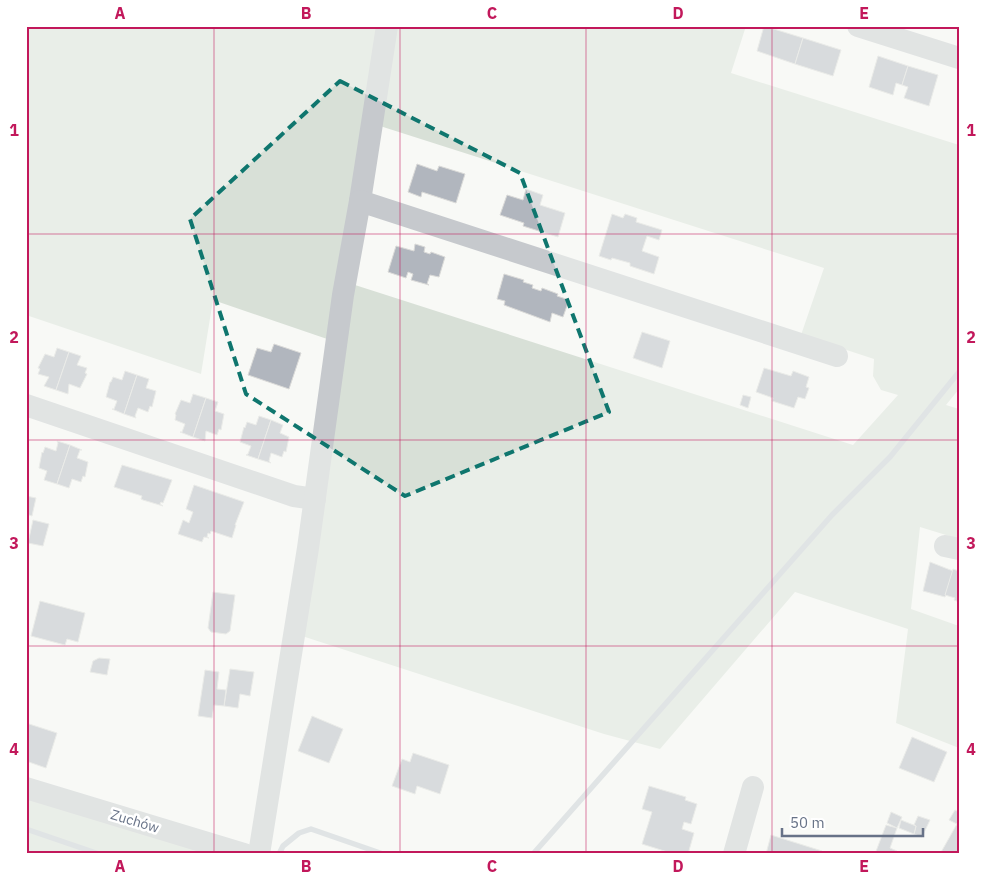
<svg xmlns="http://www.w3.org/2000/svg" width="985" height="880" font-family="'IBM Plex Sans',sans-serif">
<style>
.green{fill:#d8e0d7;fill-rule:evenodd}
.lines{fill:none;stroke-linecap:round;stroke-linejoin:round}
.stream{stroke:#c4cad1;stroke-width:5.5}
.building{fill:#b1b6be;stroke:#dadad8}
.minor{stroke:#c6c9cd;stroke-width:22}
.marked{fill:none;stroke:#0f766e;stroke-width:4;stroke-dasharray:10 6;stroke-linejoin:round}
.grid{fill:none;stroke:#c2185b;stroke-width:1;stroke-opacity:0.55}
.labels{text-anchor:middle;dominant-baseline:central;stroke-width:5;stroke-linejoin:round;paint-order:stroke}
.street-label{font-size:14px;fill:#677287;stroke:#fff}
.neatline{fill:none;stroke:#c2185b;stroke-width:2}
.grid-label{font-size:16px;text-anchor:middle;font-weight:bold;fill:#c2185b}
</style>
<rect width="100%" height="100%" fill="#f8f9f6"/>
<g class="green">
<path d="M26,26H746L731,73L959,145V389L946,405L959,409V539L920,527L911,609L959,626V748L896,723L908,629L795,592L660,749L604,734L302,636L333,341L213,300L201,374L26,315ZM380,126L824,268L801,335L874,359L873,376L881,390L898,395L853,445L355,285Z"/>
<polygon points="26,797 212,854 26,854"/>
</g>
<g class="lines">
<g class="stream">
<polyline points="26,829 99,854"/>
<polyline points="279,854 283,846 299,833 311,829 383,854"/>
<polyline points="533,854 832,515 890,457 959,372"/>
</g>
</g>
<g class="building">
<polygon points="764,26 803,38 795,64 757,51"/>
<polygon points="803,38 841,50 833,76 795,64"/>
<polygon points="878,56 908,66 902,85 896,83 893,95 869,87"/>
<polygon points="908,66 938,75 929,106 904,98 908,87 902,85"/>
<polygon points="417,164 437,171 439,166 465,174 456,203 422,192 421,197 408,192"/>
<polygon points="526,189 543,195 540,205 565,213 558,237 523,226 524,223 500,215 507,195 523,200"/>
<polygon points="612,214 623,218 625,214 637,218 636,222 662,230 659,240 647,236 642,251 659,257 654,274 630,266 630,263 612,258 611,260 599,256"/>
<polygon points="415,244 425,247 424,252 430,254 431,252 445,257 439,277 430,275 427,284 429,285 411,280 413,274 408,272 406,278 388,272 396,246 414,251"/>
<polygon points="504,274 524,280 523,282 533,285 532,288 541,291 542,288 558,294 557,296 569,300 563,317 552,313 550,322 504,305 505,301 497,299"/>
<polygon points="642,332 670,341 662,368 633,358"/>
<polygon points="274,344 301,353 289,389 248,375 257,348 271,352"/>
<polygon points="57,348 69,352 56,390 44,386 49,377 38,374 40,369 38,368 45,354 54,357"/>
<polygon points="69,352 81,356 77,365 87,368 85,373 87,374 80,388 69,384 68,394 56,390"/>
<polygon points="764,368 791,376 793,371 809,377 806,387 809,388 805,399 798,397 794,408 772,401 773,398 756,392"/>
<polygon points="125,371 137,375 124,414 112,409 114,409 117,401 106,397 110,382 111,382 113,377 122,380"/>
<polygon points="137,375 149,379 146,388 156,391 152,407 150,406 148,412 138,408 135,416 136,418 124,414"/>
<polygon points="193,394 206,398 193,437 180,432 182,432 185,424 175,420 176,415 175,414 181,400 190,403"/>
<polygon points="743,395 751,397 748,408 740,405"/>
<polygon points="206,398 218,402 215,411 224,414 221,430 219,429 217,435 206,431 205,441 193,437"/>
<polygon points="259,416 271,420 258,459 246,455 248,454 251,446 240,442 244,427 245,428 247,422 256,425"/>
<polygon points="271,420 283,425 280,433 289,437 286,452 284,451 282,457 271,453 269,461 271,463 258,459"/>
<polygon points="57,441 70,445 57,484 44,480 47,471 39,468 42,452 43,453 45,447 56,451 58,443"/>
<polygon points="70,445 82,450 80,450 77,458 88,462 85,477 83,476 81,482 72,479 69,488 57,484"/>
<polygon points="122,465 172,480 163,503 161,502 160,504 163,506 143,500 141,499 142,496 114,487"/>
<polygon points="194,485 244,502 235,525 236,525 232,538 211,531 210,534 208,533 207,537 209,538 204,537 202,542 178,534 183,520 189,523 193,512 186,509"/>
<polygon points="26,496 36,498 32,516 26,514"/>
<polygon points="33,520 49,524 43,546 28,543"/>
<polygon points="930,562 953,571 945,597 923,591"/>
<polygon points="953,569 959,571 959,602 954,600 955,598 945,595"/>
<polygon points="213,592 235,595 230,631 226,634 211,632 208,628"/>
<polygon points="40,601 85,613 78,642 67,639 65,645 31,636"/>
<polygon points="99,658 110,659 107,675 90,672 93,661"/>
<polygon points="230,669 254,672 250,696 240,694 238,708 224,706"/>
<polygon points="205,670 219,672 217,689 226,690 224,706 214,705 212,718 198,716"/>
<polygon points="312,716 343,729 329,763 298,751"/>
<polygon points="26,723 57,733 46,768 26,761"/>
<polygon points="912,737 947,752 934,782 899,768"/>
<polygon points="413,753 449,765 440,794 417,786 415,794 392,786 402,759 410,762"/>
<polygon points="649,786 686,797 685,800 697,804 691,824 684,822 682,829 694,833 688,854 674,854 642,844 652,812 642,809"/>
<polygon points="955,810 959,812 959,854 940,854 957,824 949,820"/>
<polygon points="891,812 902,817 897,828 887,823"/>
<polygon points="918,816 930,820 922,837 914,834 916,826 914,825"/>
<polygon points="901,820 916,826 914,834 899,828"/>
<polygon points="886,825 897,828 890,848 897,851 896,854 875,854"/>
<polygon points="771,835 822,851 821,854 766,854"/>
</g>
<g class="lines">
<g class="minor">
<polyline points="858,26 959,58"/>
<polyline points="360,201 387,26"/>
<polyline points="26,405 294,496 315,499"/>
<polyline points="945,546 959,549"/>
<polyline points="26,788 244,854"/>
<polyline points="259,854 308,548 343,295 360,201 837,356"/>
<polyline points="734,854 753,787"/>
</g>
</g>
<path d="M0 0H985V880H0ZM340,81L520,173L609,412L405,496L246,394L190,219Z" fill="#f8f9f6" fill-opacity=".55" fill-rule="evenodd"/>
<path class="marked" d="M340,81L520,173L609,412L405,496L246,394L190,219Z"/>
<path class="grid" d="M214,26V854M400,26V854M586,26V854M772,26V854M26,234H959M26,440H959M26,646H959"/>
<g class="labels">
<g class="street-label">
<text transform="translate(135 821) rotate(17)">Zuchów</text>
</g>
</g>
<rect width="985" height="880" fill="none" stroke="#ffffff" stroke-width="55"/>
<path d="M782 828v8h141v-8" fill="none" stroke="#677287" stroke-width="2.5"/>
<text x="790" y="828" font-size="15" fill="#677287" stroke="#ffffff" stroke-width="4" paint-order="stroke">50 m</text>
<rect x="28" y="28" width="930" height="824" class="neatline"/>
<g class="grid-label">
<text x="120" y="19">A</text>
<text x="306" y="19">B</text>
<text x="492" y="19">C</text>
<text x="678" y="19">D</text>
<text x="864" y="19">E</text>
<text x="14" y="136">1</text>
<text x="971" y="136">1</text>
<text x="14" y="343">2</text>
<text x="971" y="343">2</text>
<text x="14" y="549">3</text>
<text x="971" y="549">3</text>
<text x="14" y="755">4</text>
<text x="971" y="755">4</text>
<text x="120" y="872">A</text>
<text x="306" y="872">B</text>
<text x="492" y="872">C</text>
<text x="678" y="872">D</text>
<text x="864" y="872">E</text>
</g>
</svg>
